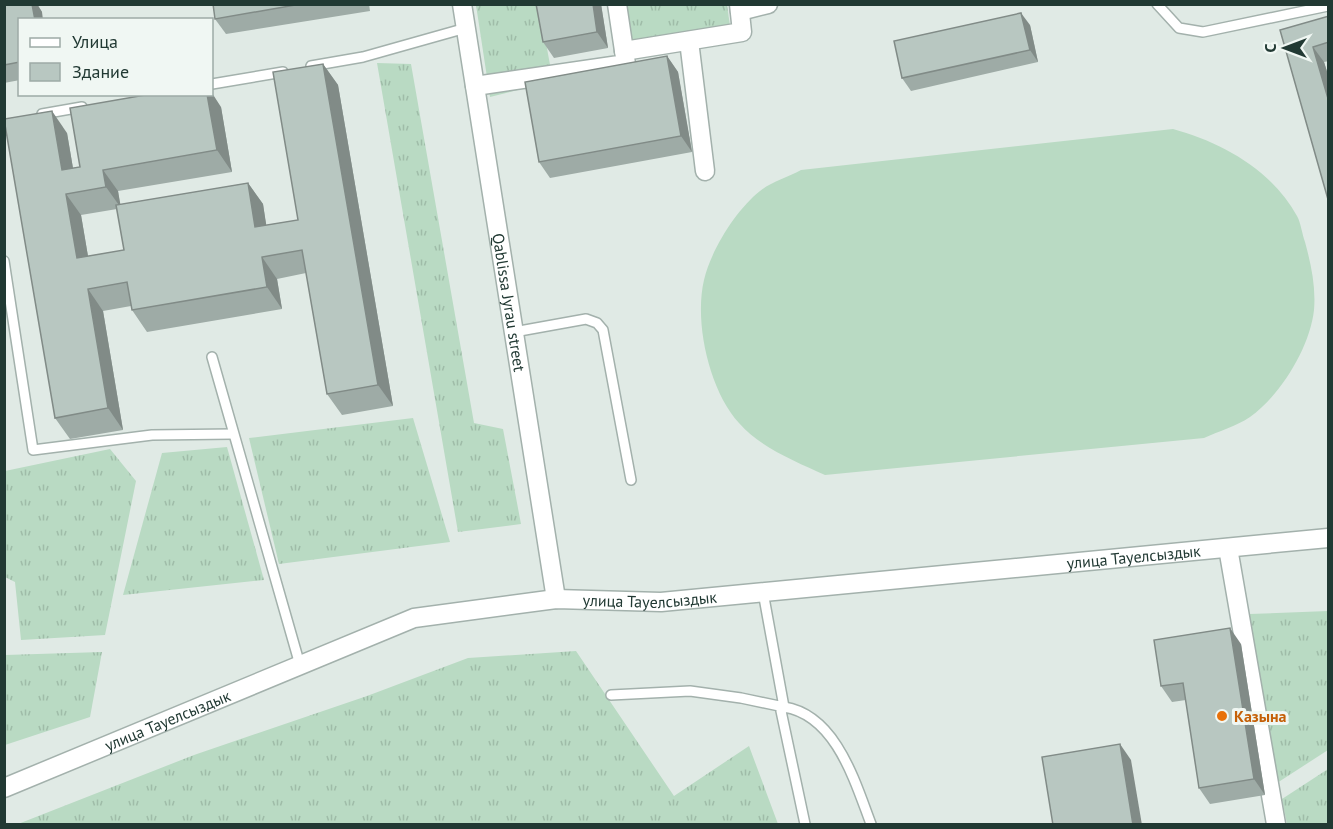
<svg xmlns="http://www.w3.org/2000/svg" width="1333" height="829" font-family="'PT Sans',sans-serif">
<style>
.grass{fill:url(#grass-tufts)}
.pitch{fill:#b9dac3}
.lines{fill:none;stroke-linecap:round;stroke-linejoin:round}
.service-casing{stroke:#a3b1ac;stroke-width:12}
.minor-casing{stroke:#a3b1ac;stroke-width:21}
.tertiary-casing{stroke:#a3b1ac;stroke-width:21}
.service{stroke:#fff;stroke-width:9}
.minor{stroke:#fff;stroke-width:18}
.tertiary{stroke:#fff;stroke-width:18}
.wall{fill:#9eaba6;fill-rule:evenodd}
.shaded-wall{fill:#818b87}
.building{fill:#b8c7c1;stroke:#818b87;stroke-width:1.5}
.food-dot{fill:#e8710a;stroke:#f0f7f3;stroke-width:2}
.labels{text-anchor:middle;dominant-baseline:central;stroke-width:6;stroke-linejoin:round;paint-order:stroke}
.street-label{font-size:16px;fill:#213933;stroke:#f0f7f3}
.food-label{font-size:16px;font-weight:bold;fill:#c56008;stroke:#f0f7f3;text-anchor:start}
</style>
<defs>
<pattern id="grass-tufts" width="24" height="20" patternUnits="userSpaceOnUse" patternTransform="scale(1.5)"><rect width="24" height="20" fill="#b9dac3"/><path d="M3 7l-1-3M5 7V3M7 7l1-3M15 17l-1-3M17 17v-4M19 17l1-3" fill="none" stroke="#9fbca8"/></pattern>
</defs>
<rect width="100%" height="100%" fill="#e0eae5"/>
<g class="grass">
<polygon points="476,5 539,5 553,81 490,97"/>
<polygon points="625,5 727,5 730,26 632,43"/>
<polygon points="377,63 411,64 474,423 503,429 521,524 458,532"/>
<polygon points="413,418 450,542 279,564 249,438"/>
<polygon points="227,447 264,580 123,595 162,453"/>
<polygon points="110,449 136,481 105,635 21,640 15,582 5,577 5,471"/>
<polygon points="1328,611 1328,750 1277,783 1249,614"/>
<polygon points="576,651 674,796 749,746 778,824 18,824 194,755 367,696 468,658"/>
<polygon points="102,652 90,717 5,745 5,655"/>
<polygon points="1328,769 1328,824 1287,824 1282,799"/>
</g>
<path class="pitch" d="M1173,129C1221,142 1272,170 1297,216C1301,223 1302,234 1305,242C1311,264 1316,287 1314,310C1310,347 1281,395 1250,417C1237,426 1219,431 1204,438L825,475C795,461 761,448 739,423C709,390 694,322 704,280C711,250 736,210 760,191C771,182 788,177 801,170Z"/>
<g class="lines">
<g class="service-casing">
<g id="service">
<polyline points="1157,4 1179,28 1203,32 1328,6"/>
<polyline points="311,66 363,57 466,28"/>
<polyline points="212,84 283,72"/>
<polyline points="42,114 82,107"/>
<polyline points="4,261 33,450 152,435 233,434"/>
<polyline points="514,332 586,319 597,323 603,330 631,480"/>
<polyline points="212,357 300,665"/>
<polyline points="611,695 690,691 741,698 784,707 763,592"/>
<path d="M805,824L781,711L784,707C836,715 855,782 871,824"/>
</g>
</g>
<g class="minor-casing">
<g id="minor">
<polyline points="740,11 768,4"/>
<polyline points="689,41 705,171"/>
<polyline points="624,51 742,32 739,4"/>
<polyline points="475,86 626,64 617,4"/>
</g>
</g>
<g class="tertiary-casing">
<g id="tertiary">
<path id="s1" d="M462,4L556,599"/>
<polyline points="1228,548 1276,824"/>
<path id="s2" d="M4,788L414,618L556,599L661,602L1328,538"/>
</g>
</g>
<use href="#service" class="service"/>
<use href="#minor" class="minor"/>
<use href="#tertiary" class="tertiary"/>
</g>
<g class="wall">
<polygon points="4,4 37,4 42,12 20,20 20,80 4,83"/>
<polygon points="213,4 369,4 370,11 226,34 215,19"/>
<polygon points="601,4 608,48 554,58 543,42"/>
<polygon points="1329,16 1329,61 1324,62 1329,78 1329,203 1280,30"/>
<polygon points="1030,25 1038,62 911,91 902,78"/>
<polygon points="667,56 678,72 692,152 550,178 539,162"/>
<path d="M323,64L338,85L393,406L342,415L327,394L306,273L277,279L282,309L147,332L132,310L131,306L103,311L123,430L70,439L55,418L67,133L73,168L80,167L221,107L232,172L118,191L120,205L248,183L263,204L266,225L298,220ZM117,209L124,250L88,256L81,215Z"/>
<polygon points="1241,644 1265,795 1210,804 1199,788 1186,700 1172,702 1161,686"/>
</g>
<g class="shaded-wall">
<polygon points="32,4 37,4 42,12 43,20 35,20"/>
<polygon points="593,4 601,4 608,48 597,32"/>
<polygon points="1021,13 1030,25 1038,62 1030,50"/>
<polygon points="1313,47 1324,62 1329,78 1329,102"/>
<polygon points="667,56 678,72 692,152 681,136"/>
<polygon points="323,64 338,85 393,406 378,385"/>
<polygon points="212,93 221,107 232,172 217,150 207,94 212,94"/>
<polygon points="52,111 67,133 77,192 62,170"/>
<polygon points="103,170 118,191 121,208 106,187"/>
<polygon points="248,183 263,204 270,249 255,227"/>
<polygon points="66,194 81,215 92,280 77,258"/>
<polygon points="262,257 277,279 282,309 267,287"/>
<polygon points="88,289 103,311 123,430 108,408"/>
<polygon points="1230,628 1241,644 1265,795 1254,779"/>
<polygon points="1120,744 1131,760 1142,825 1133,825"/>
</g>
<g class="building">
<polygon points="4,4 32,4 35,20 20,20 20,62 4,65"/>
<polygon points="213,4 301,4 215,19"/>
<polygon points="536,4 593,4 597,32 543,42"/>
<polygon points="1021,13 1030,50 902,78 894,41"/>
<polygon points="1329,16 1329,42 1313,47 1329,102 1329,203 1280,30"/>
<polygon points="667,56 681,136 539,162 525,82"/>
<polygon points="323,64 378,385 327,394 302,250 262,257 267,287 132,310 127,282 88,289 108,408 55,418 4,119 52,111 62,170 80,167 70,108 151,94 207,94 217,150 103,170 106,187 66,194 77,258 124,250 116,205 248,183 255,227 298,220 273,72"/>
<polygon points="1230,628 1254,779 1199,788 1183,683 1161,686 1154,640"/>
<polygon points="1120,744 1133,825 1053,825 1042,757"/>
</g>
<circle class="food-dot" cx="1222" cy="716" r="6"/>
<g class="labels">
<g class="street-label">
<text stroke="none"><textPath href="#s1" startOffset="302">Qablissa Jyrau street</textPath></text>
<text stroke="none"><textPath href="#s2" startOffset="1167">улица Тауелсыздык</textPath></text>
<text stroke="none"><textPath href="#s2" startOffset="681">улица Тауелсыздык</textPath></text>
<text stroke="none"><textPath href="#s2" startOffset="177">улица Тауелсыздык</textPath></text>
</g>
<g class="food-label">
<text x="1234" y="716">Казына</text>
</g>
</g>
<rect width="1333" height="829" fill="none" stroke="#213933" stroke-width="12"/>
<rect x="18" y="18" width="195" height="78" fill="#f0f7f3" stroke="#9daba6" stroke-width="1.5"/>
<rect x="30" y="38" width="30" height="9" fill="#ffffff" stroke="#9daba6" stroke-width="1.5"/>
<text x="72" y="48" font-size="18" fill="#213933">Улица</text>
<rect x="30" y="63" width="30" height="18" fill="#b8c7c1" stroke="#9daba6" stroke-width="1.5"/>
<text x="72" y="78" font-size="18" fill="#213933">Здание</text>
<g transform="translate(1285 48) rotate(270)" stroke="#f0f7f3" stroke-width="4.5" paint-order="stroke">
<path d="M0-4.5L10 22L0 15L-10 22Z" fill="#213933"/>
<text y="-9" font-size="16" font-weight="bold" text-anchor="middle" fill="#213933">С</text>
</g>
</svg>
